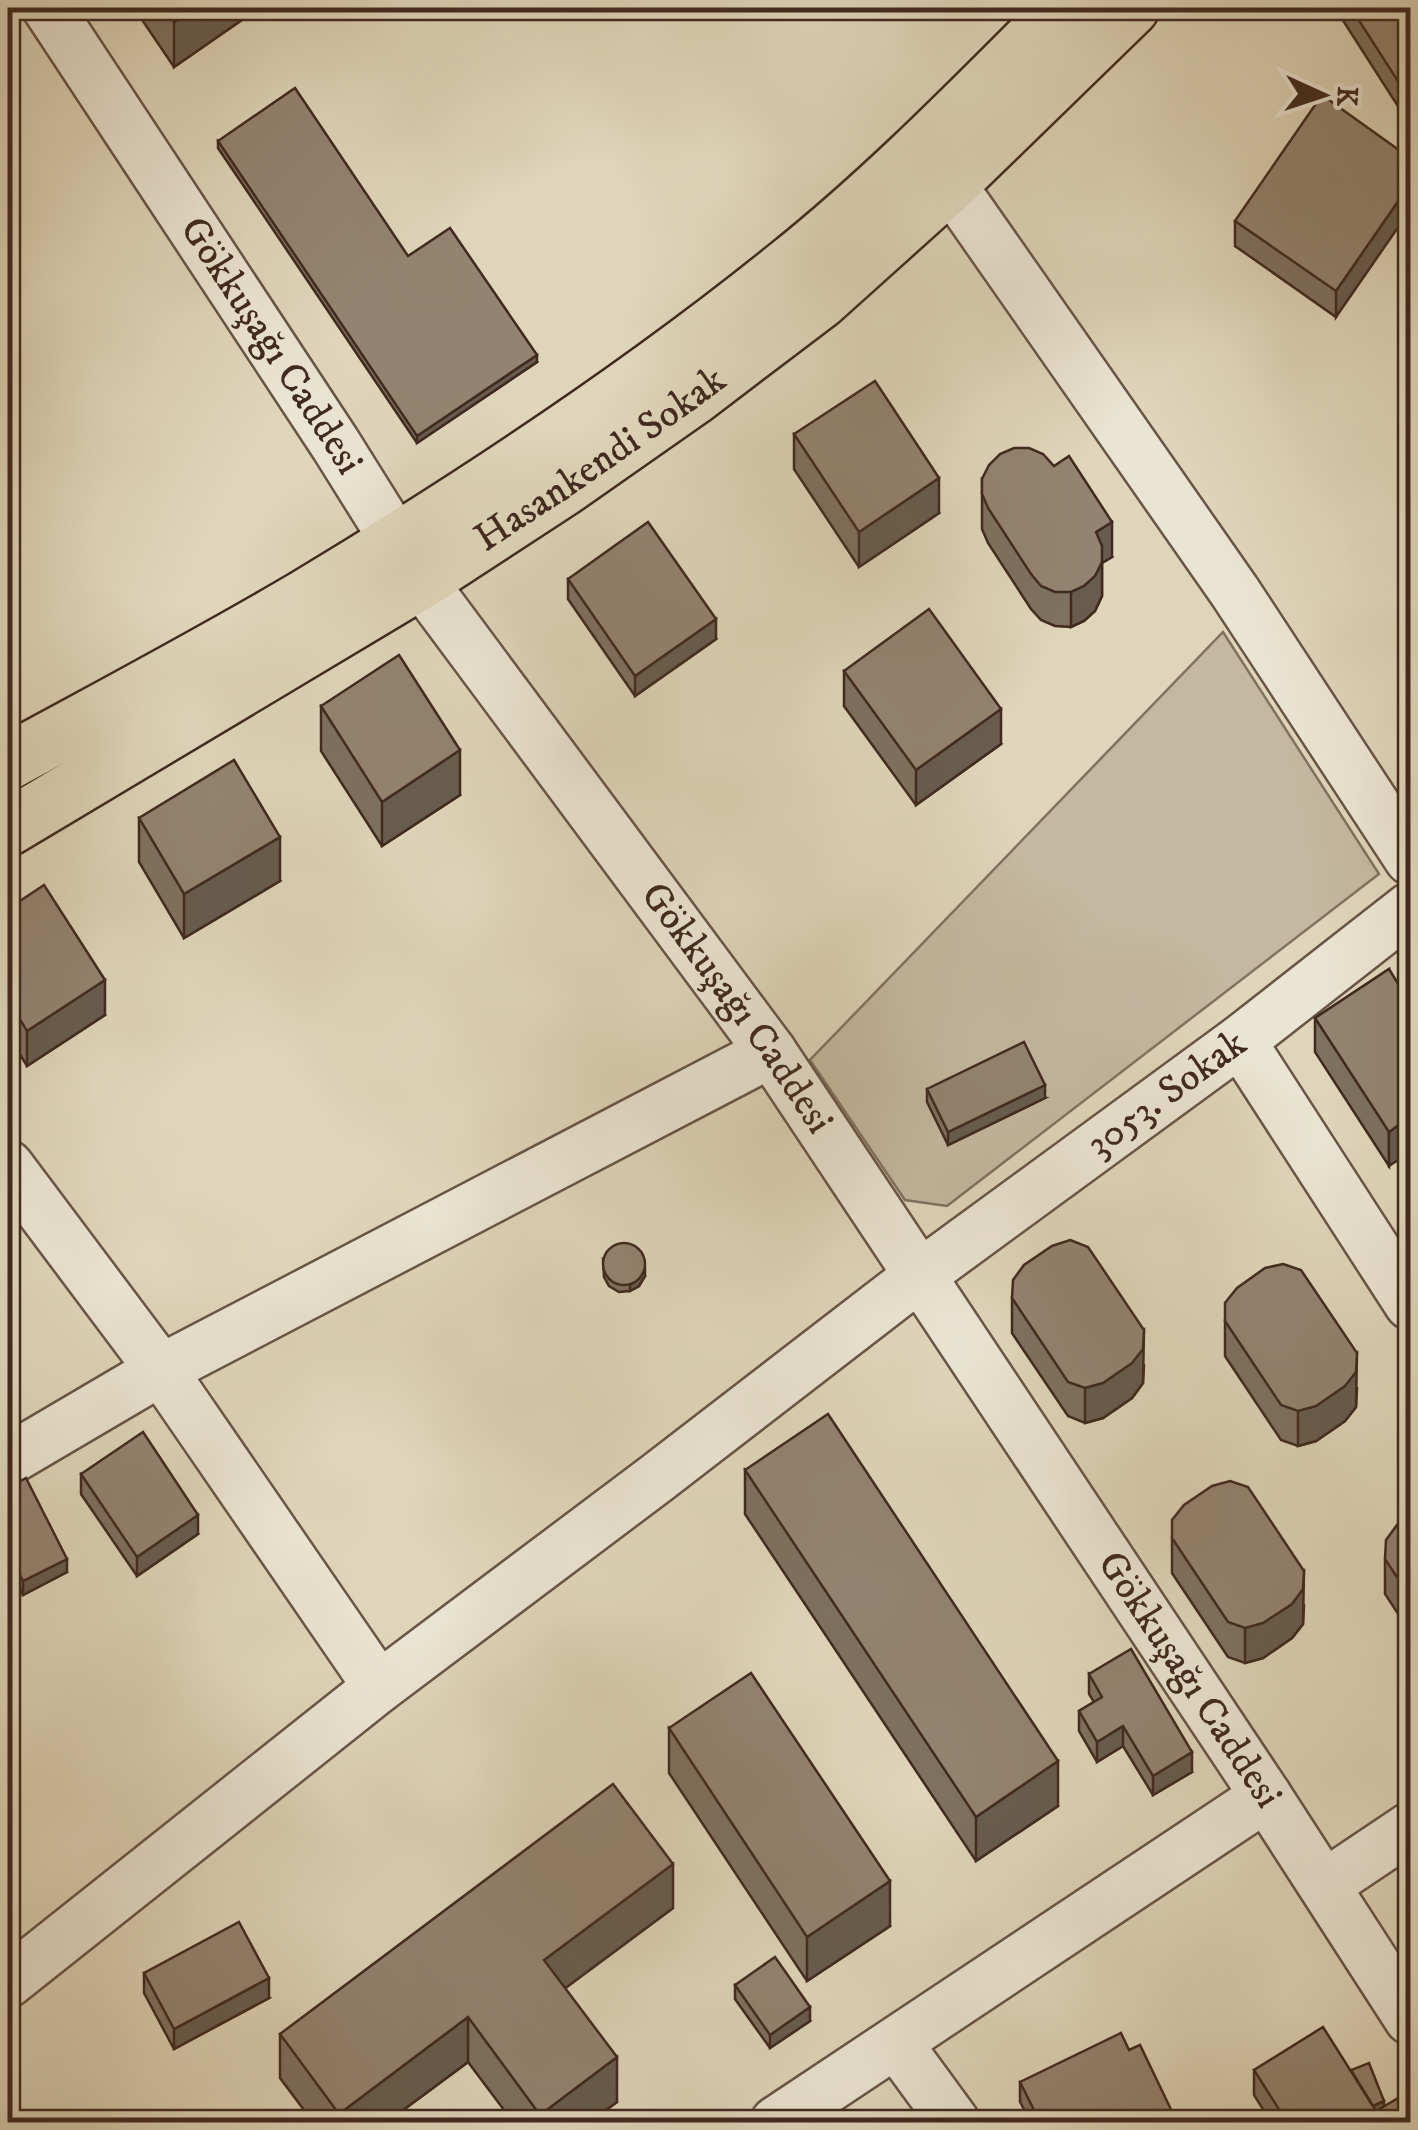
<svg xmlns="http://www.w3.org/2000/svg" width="1418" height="2130" font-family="'IM FELL DW Pica',serif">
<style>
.green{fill:#c4b8a0;stroke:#827160;stroke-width:2.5}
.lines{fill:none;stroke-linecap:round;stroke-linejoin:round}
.minor-casing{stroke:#685546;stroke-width:55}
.major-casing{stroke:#402a1f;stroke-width:60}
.minor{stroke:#eae4d2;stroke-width:50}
.major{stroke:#dfd5ba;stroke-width:55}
.wall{fill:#7e7160;stroke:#402a1f;stroke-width:2.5}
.shaded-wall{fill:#675c4e;stroke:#402a1f;stroke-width:2.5}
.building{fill:#938370;stroke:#402a1f;stroke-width:2.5}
.labels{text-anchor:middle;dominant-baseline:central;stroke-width:8;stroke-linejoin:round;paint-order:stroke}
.street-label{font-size:40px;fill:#402a1f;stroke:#eae4d2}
</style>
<rect width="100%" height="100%" fill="#dfd5ba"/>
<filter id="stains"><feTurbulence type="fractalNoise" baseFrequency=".002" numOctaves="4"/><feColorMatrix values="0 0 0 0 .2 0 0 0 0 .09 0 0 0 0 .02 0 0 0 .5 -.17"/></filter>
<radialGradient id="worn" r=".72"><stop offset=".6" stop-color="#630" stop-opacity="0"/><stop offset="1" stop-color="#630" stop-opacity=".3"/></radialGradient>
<polygon class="green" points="1223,632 1379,874 947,1206 905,1200 810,1060"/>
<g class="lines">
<g class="minor-casing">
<g id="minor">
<path id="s1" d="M48,8L336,445L421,581L771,1052L1266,1796L1410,2019"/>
<polyline points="950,184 1235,592 1410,859"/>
<polyline points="1240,1041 1410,1304"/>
<polyline points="8,1166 161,1370 379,1687"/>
<polyline points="8,1460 161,1370 771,1052"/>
<polyline points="1325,1885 1410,1828"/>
<path id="s2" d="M8,1982L379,1687L657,1478L919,1276L1240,1041L1410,908"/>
<polyline points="897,2044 954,2122"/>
<polyline points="776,2122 1266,1796"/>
</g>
</g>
<g class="major-casing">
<g id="major">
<path d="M8,762C107,708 208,655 306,597C472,497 636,389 787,267C886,188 974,97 1063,8"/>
<path id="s3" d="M8,828L421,581L562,489L692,398L821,300L950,184L1131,8"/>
</g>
</g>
<use href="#minor" class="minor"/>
<use href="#major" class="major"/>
</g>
<g class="wall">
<polygon points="134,8 246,8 246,17 174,67"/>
<polygon points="1335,8 1410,8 1410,125"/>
<polygon points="218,141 537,362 417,443 218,148"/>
<polygon points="1410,158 1336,317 1235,246 1235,221"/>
<polygon points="794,434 939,513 859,567 794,469"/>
<polygon points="982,479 1112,557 1102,563 1102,596 1095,611 1084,621 1071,627 1055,626 1041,620 1031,609 988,543 982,529"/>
<polygon points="568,579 716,639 635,696 568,599"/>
<polygon points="844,671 1001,744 916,805 844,706"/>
<polygon points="321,706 460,795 382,846 321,751"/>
<polygon points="139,818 280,881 184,938 139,862"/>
<polygon points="8,909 105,1015 27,1066 8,1035"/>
<polygon points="1389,969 1389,1166 1315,1052 1315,1018"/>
<polygon points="927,1089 1045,1098 948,1145 927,1102"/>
<polygon points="603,1259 645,1276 639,1286 630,1291 619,1292 609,1286 604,1277"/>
<polygon points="1012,1298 1144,1365 1143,1383 1132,1398 1103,1418 1085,1423 1068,1416 1012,1333"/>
<polygon points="1225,1321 1357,1388 1356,1407 1345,1421 1316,1441 1298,1446 1281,1440 1225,1356"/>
<polygon points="745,1470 1058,1806 976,1861 745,1514"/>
<polygon points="81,1474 198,1534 137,1576 81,1494"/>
<polygon points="8,1488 67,1572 23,1595 8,1564"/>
<polygon points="1410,1516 1410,1632 1385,1594 1385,1559"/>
<polygon points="1172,1538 1304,1605 1303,1624 1292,1638 1263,1658 1245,1663 1228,1657 1172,1573"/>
<polygon points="1089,1674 1192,1772 1153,1795 1123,1746 1097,1762 1079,1731 1079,1711 1094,1702 1089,1694"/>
<polygon points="669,1728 890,1926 807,1981 669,1773"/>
<polygon points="673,1908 565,1988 617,2102 589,2122 513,2122 468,2062 387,2122 313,2122 280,2078 280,2034"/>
<polygon points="144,1973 269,1998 174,2049 144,1993"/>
<polygon points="735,1985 810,2021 770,2048 735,1999"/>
<polygon points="1254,2070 1351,2070 1384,2106 1410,2122 1271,2122 1254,2095"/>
<polygon points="1020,2082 1177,2122 1031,2122 1020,2102"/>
</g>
<g class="shaded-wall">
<polygon points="196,8 246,8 246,17 174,67 174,22"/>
<polygon points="1410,184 1410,210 1336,317 1336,291"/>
<polygon points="537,355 537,362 417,443 417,436"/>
<polygon points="939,478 939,513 859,567 859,532"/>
<polygon points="1112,522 1112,557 1102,563 1102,596 1095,611 1084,621 1071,627 1071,592 1096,532"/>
<polygon points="716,619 716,639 635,696 635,676"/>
<polygon points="1001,709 1001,744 916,805 916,770"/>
<polygon points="460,750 460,795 382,846 382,802"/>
<polygon points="280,837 280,881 184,938 184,894"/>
<polygon points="105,980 105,1015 27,1066 27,1031"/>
<polygon points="1045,1085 1045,1098 948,1145 948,1132"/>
<polygon points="1410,1117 1410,1152 1389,1166 1389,1132"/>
<polygon points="645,1269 645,1276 639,1286 630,1291 630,1285"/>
<polygon points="1144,1330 1143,1383 1132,1398 1103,1418 1085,1423 1085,1388"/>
<polygon points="1357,1353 1356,1407 1345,1421 1316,1441 1298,1446 1298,1411"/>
<polygon points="198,1515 198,1534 137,1576 137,1557"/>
<polygon points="67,1559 67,1572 23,1595 23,1581"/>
<polygon points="1304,1571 1303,1624 1292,1638 1263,1658 1245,1663 1245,1628"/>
<polygon points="1123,1726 1123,1746 1097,1762 1097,1742"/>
<polygon points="1192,1752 1192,1772 1153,1795 1153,1776"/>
<polygon points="1058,1761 1058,1806 976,1861 976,1817"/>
<polygon points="673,1864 673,1908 544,2004 544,1960"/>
<polygon points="890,1881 890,1926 807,1981 807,1937"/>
<polygon points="269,1978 269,1998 174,2049 174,2029"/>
<polygon points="810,2007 810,2021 770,2048 770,2035"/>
<polygon points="468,2017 468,2062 387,2122 339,2122 339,2114"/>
<polygon points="617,2057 617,2102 589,2122 540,2122 540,2115"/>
<polygon points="1384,2101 1384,2108 1364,2117 1364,2110"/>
</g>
<g class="building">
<polygon points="164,8 196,8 174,22"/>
<polygon points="1351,8 1410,8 1410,100"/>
<polygon points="295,88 408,256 450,228 537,355 417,436 218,141"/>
<polygon points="1322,95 1410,158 1410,184 1336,291 1235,221"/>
<polygon points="875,381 939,478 859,532 794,434"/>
<polygon points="1014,448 1029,448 1043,454 1054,466 1069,456 1112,522 1096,532 1102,546 1102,562 1095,576 1084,586 1071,592 1055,592 1041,586 1031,574 988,508 982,494 982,479 989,465 1000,454"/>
<polygon points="648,522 716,619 635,676 568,579"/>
<polygon points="929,609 1001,709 916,770 844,671"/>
<polygon points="399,655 460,750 382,802 321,706"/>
<polygon points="234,760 280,837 184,894 139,818"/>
<polygon points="44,885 105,980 27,1031 8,1000 8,909"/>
<polygon points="1389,969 1410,1003 1410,1117 1389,1132 1315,1018"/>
<polygon points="1024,1042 1045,1085 948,1132 927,1089"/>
<polygon points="1070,1240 1088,1247 1144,1330 1143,1349 1132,1363 1103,1383 1085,1388 1068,1382 1012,1298 1013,1280 1024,1265 1052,1246"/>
<circle cx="624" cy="1264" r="21"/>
<polygon points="1283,1264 1301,1270 1357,1353 1356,1372 1345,1386 1316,1406 1298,1411 1281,1405 1225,1321 1225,1303 1237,1288 1265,1268"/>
<polygon points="828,1414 1058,1761 976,1817 745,1470"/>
<polygon points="143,1432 198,1515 137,1557 81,1474"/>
<polygon points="26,1478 67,1559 23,1581 8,1551 8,1488"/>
<polygon points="1230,1481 1248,1487 1304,1571 1303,1589 1292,1604 1263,1623 1245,1628 1228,1622 1172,1538 1172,1520 1184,1505 1212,1486"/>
<polygon points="1410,1516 1410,1597 1385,1559 1386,1540 1397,1525"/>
<polygon points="1131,1649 1192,1752 1153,1776 1123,1726 1097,1742 1079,1711 1102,1697 1089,1674"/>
<polygon points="751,1673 890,1881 807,1937 669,1728"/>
<polygon points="613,1784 673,1864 544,1960 617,2057 540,2115 468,2017 339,2114 280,2034"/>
<polygon points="239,1922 269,1978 174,2029 144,1973"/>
<polygon points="775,1957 810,2007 770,2035 735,1985"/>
<polygon points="1323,2027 1376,2111 1400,2097 1410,2114 1410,2122 1287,2122 1254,2070"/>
<polygon points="1121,2033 1129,2050 1140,2045 1177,2122 1040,2122 1020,2082"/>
<polygon points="1369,2063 1384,2101 1373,2106 1351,2070"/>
<polygon points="249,2113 256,2122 236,2122"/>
</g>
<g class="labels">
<g class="street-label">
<text stroke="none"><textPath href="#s1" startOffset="405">Gökkuşağı Caddesi</textPath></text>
<text stroke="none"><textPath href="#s3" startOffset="698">Hasankendi Sokak</textPath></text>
<text stroke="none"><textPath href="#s1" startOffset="1215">Gökkuşağı Caddesi</textPath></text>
<text stroke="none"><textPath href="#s2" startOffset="1460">3053. Sokak</textPath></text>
<text stroke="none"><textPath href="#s1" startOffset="2025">Gökkuşağı Caddesi</textPath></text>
</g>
</g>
<rect width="1418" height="2130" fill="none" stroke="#dfd5ba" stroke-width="40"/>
<rect x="10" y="10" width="1398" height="2110" fill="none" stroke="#402a1f" stroke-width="5"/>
<rect x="20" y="20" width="1378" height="2090" fill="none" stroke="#402a1f" stroke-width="2.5"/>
<g transform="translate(1323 95) rotate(93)" stroke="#eae4d2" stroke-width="8" paint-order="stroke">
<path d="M0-8L18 38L0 25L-18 38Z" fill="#402a1f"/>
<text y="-15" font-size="28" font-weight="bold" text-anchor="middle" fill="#402a1f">K</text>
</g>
<rect width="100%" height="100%" filter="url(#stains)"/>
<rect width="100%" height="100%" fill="url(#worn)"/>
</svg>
